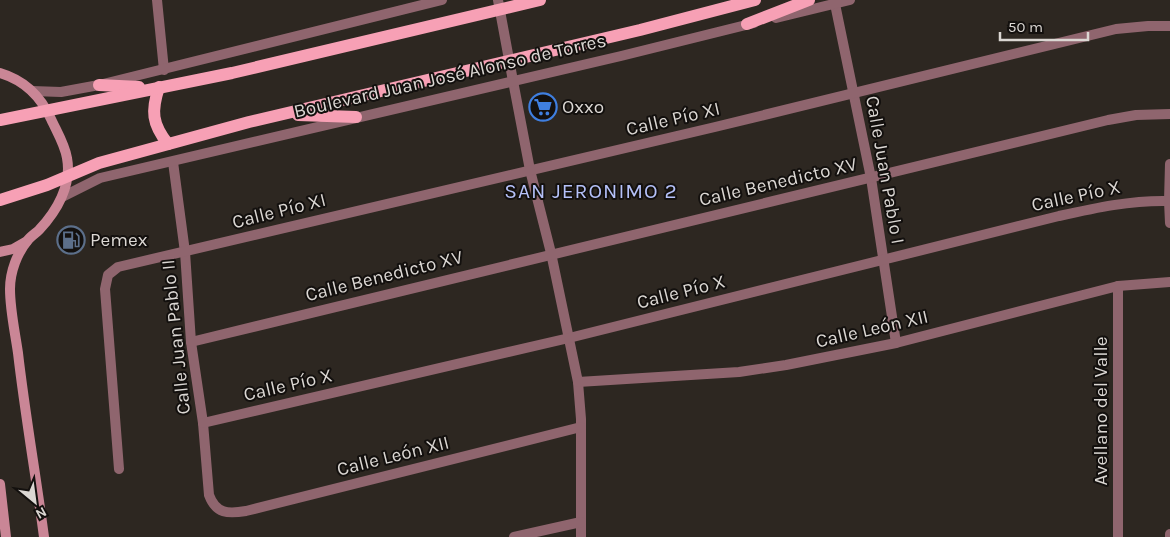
<svg xmlns="http://www.w3.org/2000/svg" width="1170" height="537" font-family="Karla,sans-serif">
<style>
.lines{fill:none;stroke-linecap:round;stroke-linejoin:round}
.minor{stroke:#8f656e;stroke-width:10}
.tertiary{stroke:#8f656e;stroke-width:10}
.secondary{stroke:#ca8696;stroke-width:10}
.primary{stroke:#f7a0b5;stroke-width:12}
.labels{text-anchor:middle;dominant-baseline:central;stroke-width:4;stroke-linejoin:round;paint-order:stroke}
.street-label{font-size:19px;fill:#dbd7d3;stroke:#13100e}
.poi-label{font-size:19px;fill:#dbd7d3;stroke:#13100e;text-anchor:start}
.quarter-label{font-size:21px;letter-spacing:1px;fill:#b5c1f9;stroke:#13100e}
</style>
<rect width="100%" height="100%" fill="#2d2721"/>
<g class="lines">
<g class="minor">
<polyline points="157,0 164,70"/>
<polyline points="835,4 871,178 896,343"/>
<polyline points="513,81 530,170 551,253 578,382 581,419 581,537"/>
<path d="M173,162L185,252L191,342L203,423L209,495C216,514 228,514 246,511L581,427"/>
<polyline points="1118,286 1118,537"/>
<path d="M191,342C497,266 803,194 1108,120L1136,115L1170,114"/>
<polyline points="578,382 739,372 786,365 896,343 1118,286 1170,282"/>
<path d="M203,423L569,338L1059,216C1095,208 1131,200 1169,201"/>
<polyline points="119,469 105,289 108,275 118,267 715,127 1116,29 1148,26 1170,26"/>
<polyline points="514,537 581,522"/>
</g>
<g class="tertiary">
<polyline points="498,0 513,81"/>
<polyline points="776,18 850,0"/>
<polyline points="32,91 61,92 99,85 442,0"/>
<polyline points="1170,164 1169,201 1170,223"/>
<polyline points="62,197 100,178 621,56 754,23"/>
<polyline points="1170,537 1170,534"/>
</g>
<g class="secondary">
<path d="M0,73C24,80 41,97 51,119C57,132 65,145 67,158C72,185 57,211 39,230C36,233 31,236 28,240C17,253 10,272 10,289C10,310 15,332 18,353C25,414 36,476 44,537"/>
<polyline points="0,252 13,249 27,241"/>
<polyline points="0,484 6,537"/>
</g>
<g class="primary">
<polyline points="747,24 809,0"/>
<polyline points="99,85 139,87"/>
<path d="M159,87C151,111 152,124 168,144"/>
<polyline points="298,115 356,117"/>
<polyline points="0,120 232,73 540,0"/>
<polyline points="0,200 47,185 99,163 249,122 640,30 755,0"/>
</g>
</g>
<defs>
<g id="supermarket-ring" transform="scale(1.4375)"><circle r="9.5" fill="#13100e" stroke="#3f7fe0" stroke-width="1.5"/><path d="M-6-5.5h2.5l.6 2H6L4.5 2H-2.5L-4.4-4H-6ZM-1.5 3.2a1.3 1.3 0 1 0 .1 0ZM3 3.2a1.3 1.3 0 1 0 .1 0Z" fill="#3f7fe0"/></g>
<g id="fuel-ring" transform="scale(1.4375)"><circle r="9.5" fill="#13100e" stroke="#5c6f8a" stroke-width="1.5"/><path d="M-5.5-6h7V0h2V4h1.3V-2.5L3-4.5l.8-.8L6-3V5H2.5V1h-1V6h-7ZM-4.2-4.7v3.2H.2V-4.7Z" fill="#5c6f8a"/></g>
</defs>
<g fill-rule="evenodd">
<use href="#supermarket-ring" x="543" y="107"/>
<use href="#fuel-ring" x="71" y="240"/>
</g>
<g class="labels">
<g class="street-label">
<text transform="translate(450 76) rotate(-13)">Boulevard Juan José Alonso de Torres</text>
<text transform="translate(673 119) rotate(-13)">Calle Pío XI</text>
<text transform="translate(885 170) rotate(80)">Calle Juan Pablo I</text>
<text transform="translate(778 182) rotate(-13)">Calle Benedicto XV</text>
<text transform="translate(1076 196) rotate(-12)">Calle Pío X</text>
<text transform="translate(279 211) rotate(-14)">Calle Pío XI</text>
<text transform="translate(384 276) rotate(-14)">Calle Benedicto XV</text>
<text transform="translate(681 292) rotate(-14)">Calle Pío X</text>
<text transform="translate(872 329) rotate(-13)">Calle León XII</text>
<text transform="translate(176 337) rotate(-96)">Calle Juan Pablo II</text>
<text transform="translate(288 385) rotate(-13)">Calle Pío X</text>
<text transform="translate(1101 411) rotate(-90)">Avellano del Valle</text>
<text transform="translate(393 456) rotate(-14)">Calle León XII</text>
</g>
<g class="poi-label">
<text x="562" y="107">Oxxo</text>
<text x="90" y="240">Pemex</text>
</g>
<g class="quarter-label">
<text x="591" y="191">SAN JERONIMO 2</text>
</g>
</g>
<g transform="translate(35 502) rotate(151)" stroke="#13100e" stroke-width="4" paint-order="stroke">
<path d="M0-4L9 19L0 12L-9 19Z" fill="#dbd7d3"/>
<text y="-8" font-size="14" font-weight="bold" text-anchor="middle" fill="#dbd7d3">N</text>
</g>
<path d="M1000 32v8h88v-8" fill="none" stroke="#dbd7d3" stroke-width="2.5"/>
<text x="1008" y="32" font-size="15" fill="#dbd7d3" stroke="#13100e" stroke-width="4" paint-order="stroke">50 m</text>
</svg>
